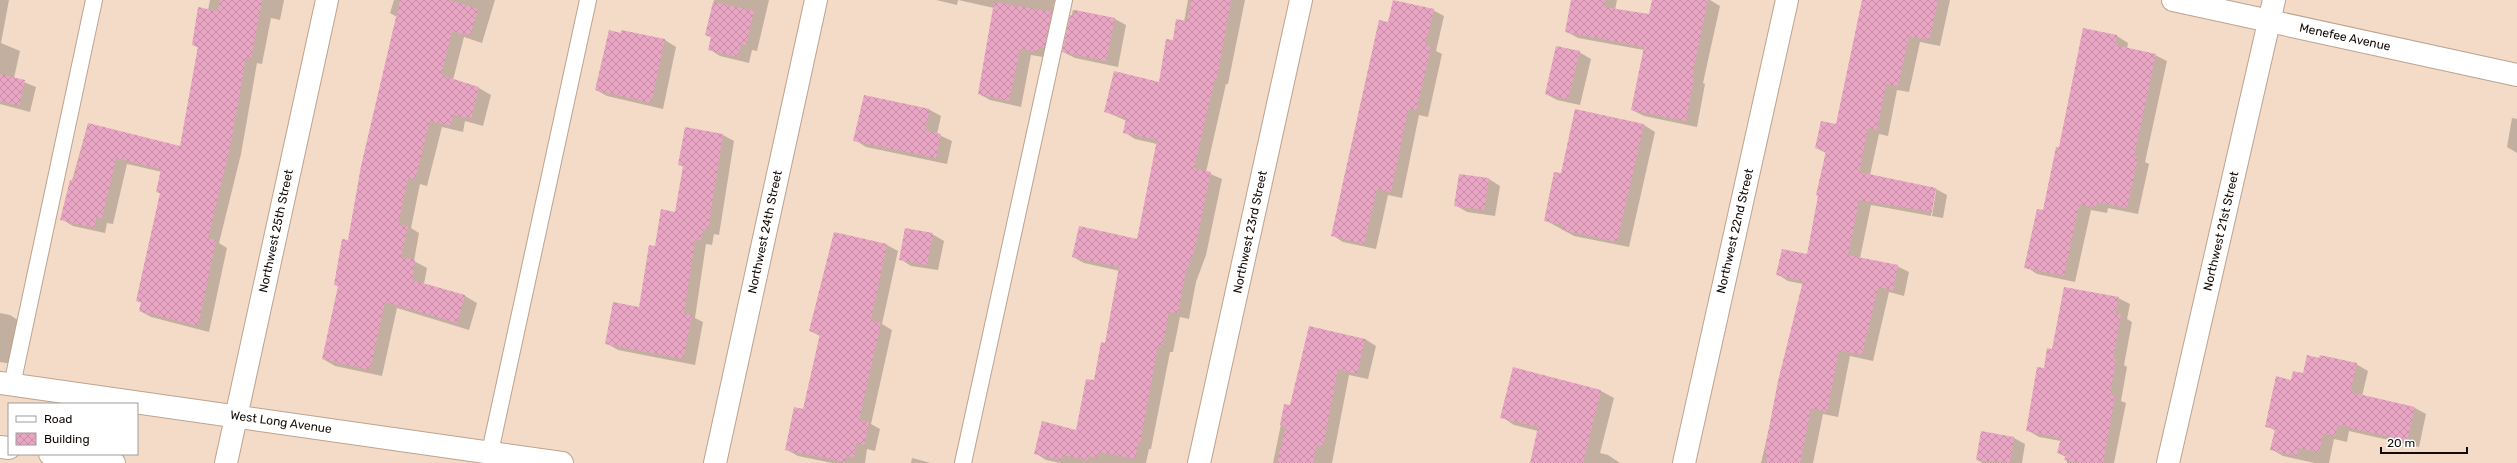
<svg xmlns="http://www.w3.org/2000/svg" width="2517" height="463" font-family="Rubik,sans-serif">
<style>
.shadow{fill:#0003}
.building{fill:url(#building-cross-hatch)}
.lines{fill:none;stroke-linecap:round;stroke-linejoin:round}
.lane-casing{stroke:#bba390;stroke-width:18}
.street-casing{stroke:#bba390;stroke-width:24}
.secondary-casing{stroke:#bba390;stroke-width:24}
.lane{stroke:#fff;stroke-width:16}
.street{stroke:#fff;stroke-width:22}
.secondary{stroke:#fff;stroke-width:22}
.labels{text-anchor:middle;dominant-baseline:central;stroke-width:3;stroke-linejoin:round;paint-order:stroke}
.street-label{font-size:12px;fill:#140b06;stroke:#fff}
</style>
<defs>
<pattern id="building-cross-hatch" width="8" height="8" patternUnits="userSpaceOnUse"><rect width="8" height="8" fill="#e9a5c4"/><path d="M0 0l8 8M0 8l8-8" fill="none" stroke="#c78da7"/></pattern>
</defs>
<rect width="100%" height="100%" fill="#f4dbc7"/>
<g class="shadow">
<polygon points="0,0 9,0 1,43 20,51 14,78 36,87 30,112 0,104"/>
<polygon points="210,0 284,0 280,20 271,18 262,64 257,63 241,154 219,243 227,248 209,332 151,317 140,311 142,303 137,301 161,194 157,191 162,172 127,164 113,224 107,223 105,233 73,226 61,219 88,124 181,148 199,48 193,45 208,10"/>
<polygon points="394,0 495,0 482,43 464,37 453,80 479,88 491,95 483,126 465,121 463,132 442,127 427,186 420,184 411,228 419,233 414,261 427,268 424,284 465,296 477,303 469,330 397,308 382,376 335,366 323,359 339,287 335,284 349,241 397,17 390,13"/>
<polygon points="714,0 769,0 757,51 752,50 749,63 720,56 709,49 712,38 706,35"/>
<polygon points="936,0 1055,0 1053,6 1064,12 1049,58 1031,55 1021,107 990,100 979,94 994,8 958,0 957,5"/>
<polygon points="1188,0 1245,0 1228,84 1226,84 1206,172 1222,179 1206,255 1196,282 1189,319 1180,317 1173,352 1170,352 1151,449 1149,449 1146,463 1060,463 1046,460 1035,453 1077,431 1106,344 1120,271 1084,263 1073,257 1138,240 1157,144 1135,139 1124,132 1127,121 1106,112 1160,83 1174,41 1184,22"/>
<polygon points="1572,0 1617,0 1615,10 1650,15 1653,0 1710,0 1720,6 1703,83 1705,84 1697,127 1644,116 1632,110 1644,50 1578,38 1567,32"/>
<polygon points="1863,0 1950,0 1940,46 1920,42 1909,92 1897,90 1888,136 1879,134 1870,175 1936,189 1947,195 1943,218 1932,216 1936,191 1934,191 1931,216 1871,205 1860,258 1897,266 1909,272 1904,296 1889,292 1873,361 1850,356 1838,417 1823,414 1813,463 1761,463 1803,284 1788,281 1777,274 1808,255 1826,153 1816,148 1837,126"/>
<polygon points="1073,10 1115,19 1126,25 1118,67 1075,58 1063,52"/>
<polygon points="1433,10 1444,16 1436,51 1442,54 1428,117 1419,115 1402,198 1388,195 1376,249 1343,242 1332,235 1388,24"/>
<polygon points="2084,29 2117,36 2128,43 2127,49 2155,55 2167,61 2145,162 2149,164 2138,214 2108,208 2107,213 2091,210 2075,282 2037,274 2026,267 2044,212 2059,149"/>
<polygon points="622,31 665,40 676,47 663,109 607,96 596,90"/>
<polygon points="1579,52 1591,59 1580,105 1557,100 1546,94"/>
<polygon points="930,110 941,116 937,134 952,141 947,164 866,147 855,140"/>
<polygon points="2512,118 2517,119 2517,153 2507,147"/>
<polygon points="1644,125 1655,132 1629,247 1574,236 1545,220 1561,174"/>
<polygon points="686,128 723,135 734,141 719,235 714,234 712,245 706,244 695,318 703,322 695,365 618,350 606,343 640,308 656,247 676,213 684,167 679,165"/>
<polygon points="1489,179 1500,186 1495,216 1467,212 1455,205"/>
<polygon points="932,234 944,241 938,270 911,266 900,259"/>
<polygon points="887,245 898,251 882,324 892,330 871,424 880,429 875,451 867,449 865,463 832,463 798,456 787,450 804,410 820,336 810,331"/>
<polygon points="2118,298 2130,304 2127,319 2132,322 2124,365 2127,367 2121,401 2126,403 2114,463 2067,463 2066,457 2058,453 2061,441 2039,437 2027,430 2045,369 2053,350"/>
<polygon points="0,313 10,315 21,322 12,364 0,362"/>
<polygon points="1365,339 1376,346 1368,379 1349,375 1332,463 1273,463 1285,405 1290,406"/>
<polygon points="2356,364 2368,371 2362,396 2415,408 2426,414 2419,447 2349,431 2347,442 2334,439 2329,463 2315,463 2283,456 2271,449 2276,431 2267,426 2292,381 2304,374"/>
<polygon points="1514,369 1601,391 1614,398 1600,453 1608,455 1620,463 1531,463 1538,431 1514,425 1502,417"/>
<polygon points="2014,438 2025,444 2022,463 1983,463 1977,460"/>
<polygon points="912,458 931,463 911,463"/>
</g>
<g class="building">
<polygon points="220,0 262,0 251,59 246,58 230,147 208,238 216,240 198,326 139,311 141,302 136,301 160,193 156,192 161,169 116,158 102,218 96,218 94,228 60,220 70,180 73,180 88,123 180,146 198,46 192,45 198,7 218,11"/>
<polygon points="400,0 449,0 478,9 470,36 452,31 441,75 479,87 471,119 453,115 451,126 430,121 415,179 408,178 398,224 408,226 401,257 415,260 412,280 465,295 457,323 385,302 370,370 322,359 338,286 334,285 342,239 348,240 361,166"/>
<polygon points="1191,0 1231,0 1217,78 1215,78 1194,168 1211,172 1195,248 1185,275 1178,313 1169,312 1162,347 1158,346 1140,443 1138,443 1135,459 1099,452 1098,458 1088,456 1088,460 1062,455 1061,460 1034,454 1042,421 1076,430 1086,379 1094,380 1101,342 1105,343 1119,267 1072,257 1079,226 1137,239 1157,140 1123,133 1126,118 1104,112 1114,71 1159,82 1166,39 1173,40 1176,19 1187,21"/>
<polygon points="1393,0 1434,9 1425,45 1431,47 1416,111 1408,109 1391,192 1377,189 1364,244 1331,236 1379,20 1388,22"/>
<polygon points="1571,0 1605,0 1604,7 1649,14 1652,0 1708,0 1692,76 1694,77 1686,121 1631,110 1644,47 1565,32"/>
<polygon points="1862,0 1938,0 1929,40 1909,36 1898,86 1886,84 1877,130 1868,128 1859,172 1936,188 1932,212 1859,200 1848,255 1898,265 1893,290 1878,287 1862,355 1839,350 1827,412 1811,408 1800,463 1766,463 1767,455 1764,454 1778,381 1803,281 1776,275 1782,249 1807,254 1818,196 1816,195 1826,151 1815,148 1821,121 1836,124"/>
<polygon points="713,2 754,11 746,45 741,44 738,57 708,50 711,37 705,35"/>
<polygon points="994,2 1052,12 1044,48 1038,47 1038,52 1020,49 1009,101 978,94"/>
<polygon points="1075,10 1115,18 1106,61 1062,52 1070,15 1074,16"/>
<polygon points="2083,28 2117,35 2115,45 2156,54 2134,156 2138,157 2127,208 2097,202 2096,208 2079,204 2064,276 2024,268 2037,209 2043,210 2056,147 2059,147"/>
<polygon points="609,30 621,33 621,30 665,39 651,103 595,90"/>
<polygon points="1556,46 1580,51 1568,99 1545,94"/>
<polygon points="0,74 25,80 19,106 0,101"/>
<polygon points="864,95 930,109 925,130 941,134 936,158 853,141"/>
<polygon points="1575,109 1644,124 1617,242 1562,230 1563,225 1544,221 1554,172 1561,173"/>
<polygon points="685,127 723,134 708,229 703,229 701,240 695,239 684,313 692,315 683,359 605,344 613,302 639,307 649,245 655,246 661,209 675,212 683,166 678,165"/>
<polygon points="1459,174 1489,178 1484,210 1454,206"/>
<polygon points="905,228 933,233 927,265 899,260"/>
<polygon points="834,232 887,244 871,320 881,323 859,420 869,422 864,445 856,443 854,457 846,456 845,462 785,450 794,407 803,409 820,334 809,331"/>
<polygon points="2064,287 2119,297 2115,313 2121,314 2113,359 2116,359 2110,395 2115,396 2103,463 2080,463 2064,460 2066,455 2057,453 2061,438 2026,431 2037,367 2044,368 2047,348 2052,349"/>
<polygon points="1309,326 1365,339 1357,374 1338,369 1323,446 1317,445 1313,463 1277,463 1286,426 1280,425 1284,404 1290,405"/>
<polygon points="2307,355 2319,358 2320,355 2357,363 2350,392 2415,407 2407,441 2338,425 2335,436 2323,434 2319,452 2298,448 2297,456 2270,450 2275,429 2265,427 2276,376 2291,380 2293,371 2303,373"/>
<polygon points="1513,367 1601,390 1583,463 1530,463 1538,427 1500,418"/>
<polygon points="1981,431 2014,437 2010,463 1976,460"/>
</g>
<g class="lines">
<g class="lane-casing">
<g id="lane">
<polyline points="12,385 94,0"/>
<polyline points="490,452 588,0"/>
<polyline points="963,463 1064,0"/>
</g>
</g>
<g class="street-casing">
<g id="street">
<polyline points="2173,0 2517,75"/>
<polyline points="226,463 327,0"/>
<polyline points="715,463 816,0"/>
<polyline points="1199,463 1301,0"/>
<polyline points="1684,463 1787,0"/>
<polyline points="2168,463 2274,0"/>
</g>
</g>
<g class="secondary-casing">
<g id="secondary">
<polyline points="0,383 562,463"/>
<polyline points="0,447 9,448"/>
<polyline points="50,454 114,463"/>
</g>
</g>
<use href="#lane" class="lane"/>
<use href="#street" class="street"/>
<use href="#secondary" class="secondary"/>
</g>
<g class="labels">
<g class="street-label">
<text transform="translate(2345 37) rotate(12)">Menefee Avenue</text>
<text transform="translate(276 231) rotate(-78)">Northwest 25th Street</text>
<text transform="translate(1735 231) rotate(-77)">Northwest 22nd Street</text>
<text transform="translate(2221 231) rotate(-77)">Northwest 21st Street</text>
<text transform="translate(765 232) rotate(-78)">Northwest 24th Street</text>
<text transform="translate(1250 232) rotate(-78)">Northwest 23rd Street</text>
<text transform="translate(281 422) rotate(8)">West Long Avenue</text>
</g>
</g>
<rect x="8" y="403" width="130" height="52" fill="#ffffff" stroke="#a19d9b"/>
<rect x="16" y="416" width="20" height="6" fill="#ffffff" stroke="#a19d9b"/>
<text x="44" y="423" font-size="12" fill="#140b06">Road</text>
<rect x="16" y="433" width="20" height="12" fill="url(#building-cross-hatch)" stroke="#a19d9b"/>
<text x="44" y="443" font-size="12" fill="#140b06">Building</text>
<path d="M2381 447v6h86v-6" fill="none" stroke="#140b06" stroke-width="2"/>
<text x="2387" y="447" font-size="12" fill="#140b06" stroke="#ffffff" stroke-width="3" paint-order="stroke">20 m</text>
</svg>
